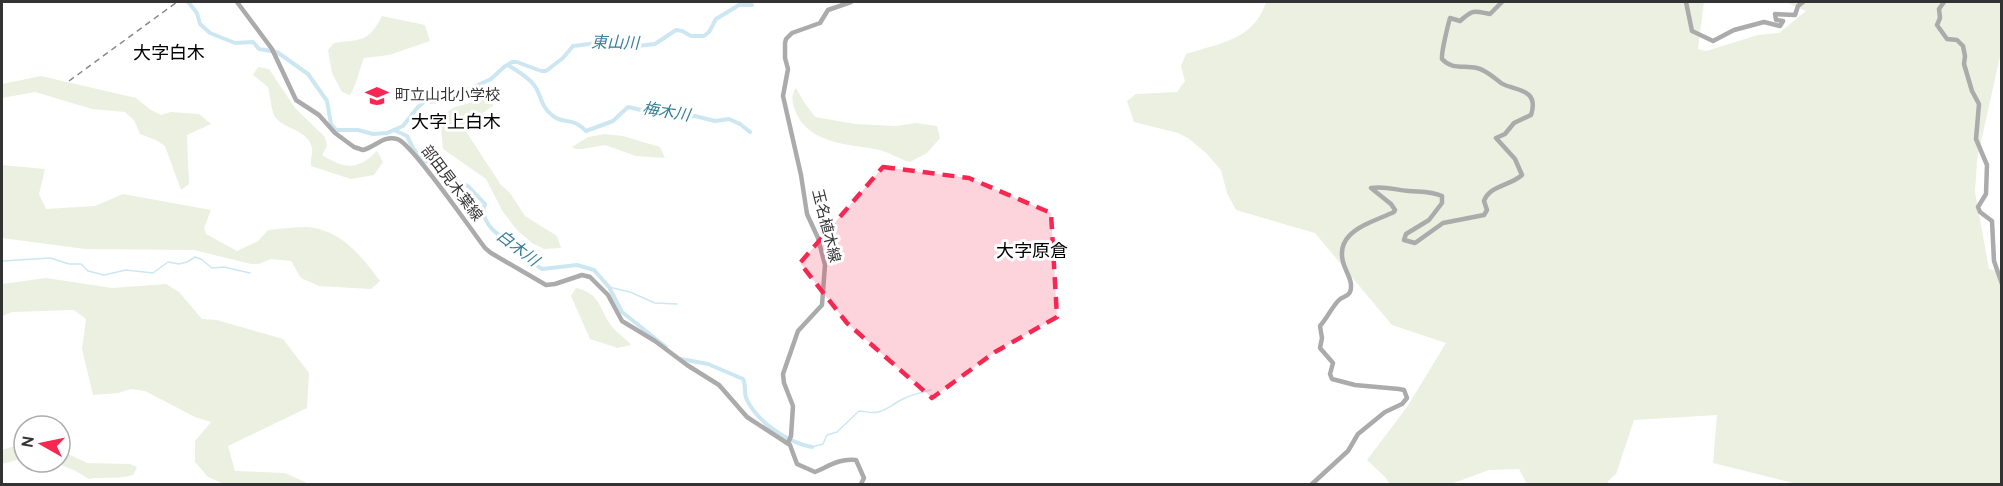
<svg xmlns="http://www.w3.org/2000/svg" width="2003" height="486" font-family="Overpass,'Noto Sans JP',sans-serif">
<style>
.green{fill:#ebf0e0}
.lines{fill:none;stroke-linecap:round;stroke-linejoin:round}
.stream{stroke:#cce7f1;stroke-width:1.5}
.river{stroke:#cce7f1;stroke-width:4}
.major{stroke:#ababab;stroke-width:4.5}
.rail{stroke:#888;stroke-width:1.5;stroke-dasharray:6 4.5;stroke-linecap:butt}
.marked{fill:#f62852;fill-opacity:0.2;stroke:#f62852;stroke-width:4.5;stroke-dasharray:12 8;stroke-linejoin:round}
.labels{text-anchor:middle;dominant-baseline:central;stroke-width:6;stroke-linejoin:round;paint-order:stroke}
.poi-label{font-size:15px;fill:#333;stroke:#fff;text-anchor:start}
.street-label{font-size:15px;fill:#333;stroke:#fff}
.water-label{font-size:16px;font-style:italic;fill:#357e98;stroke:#fff}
.quarter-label{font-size:18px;fill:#000;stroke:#fff}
</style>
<rect width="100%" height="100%" fill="#fff"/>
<g class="green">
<path d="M1266,2H1704L1698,49L1706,51L1758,35L1779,33L1806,11L1785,2H2001V52L1977,160L1975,192L1989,269L2001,272V484H1797L1713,463L1717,415L1634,420L1616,474L1609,480L1607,484H1527L1519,469L1489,470L1451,484H1390L1385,477L1367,460L1407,407L1446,343L1392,325L1315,233L1236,210L1227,193L1221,170L1206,153L1188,138L1178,133L1134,122L1127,101L1136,94L1177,92L1185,81L1181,66L1186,54C1220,43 1254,40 1266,2Z"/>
<path d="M382,16L425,25L430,41L389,55L364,58C359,70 357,84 350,95L342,92L332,73L328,50L334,43C362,39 368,43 382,16Z"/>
<path d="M258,67L269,69L295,108L325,137L327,146L322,155C345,169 357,171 377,151L383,162L374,175L351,179L311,166C310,159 313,154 312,148C309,129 282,130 274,115C271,107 270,95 268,87L253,75Z"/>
<polygon points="41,76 136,98 151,110 161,115 171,112 199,114 211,124 187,135 189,184 181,190 165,146 156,140 140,134 134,120 125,112 92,109 35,92 2,98 2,84"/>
<path d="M796,88L804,102L815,117L855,124L896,126L916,123L937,126L940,138L927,153L910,162C898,159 888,151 875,149C846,144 807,143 795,110C792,102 791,94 796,88Z"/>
<polygon points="492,97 493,106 469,122 465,130 501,185 510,193 525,216 557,236 561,248 544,249 532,243 517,230 503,212 486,179 443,149 440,116 455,107"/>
<polygon points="605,134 623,136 660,147 665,158 636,156 605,145 582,149 576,149 572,147 588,137"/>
<path d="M2,165L45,169L39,194L46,209L95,206L123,194L211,210L204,228L206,234L237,251L258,241L268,230C280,229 293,227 306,227C340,229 361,255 380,281L371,289L319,286L301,278L291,261L271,259L259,264H251L194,250L85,249L2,238Z"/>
<polygon points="46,278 112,288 166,284 179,292 202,319 217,320 283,339 309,373 307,408 228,446 235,471 285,473 305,482 306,484 224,484 208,477 195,462 195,441 211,422 195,417 145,391 131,389 118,393 93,395 82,349 86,319 74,310 12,312 2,316 2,284"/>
<path d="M576,288C602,293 599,312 614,329C619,335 626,338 631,345L618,348L590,339L571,296Z"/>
<polygon points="24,443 24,458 2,464 2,450"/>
<path d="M60,450L87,463L130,464L137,467L133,475C118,480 104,476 89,479L74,470L52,462H60Z"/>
</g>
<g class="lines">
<g class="stream">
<polyline points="2,261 50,258 69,264 81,264 88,271 104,275 126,270 153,273 168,262 179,264 187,262 195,257 201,259 212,268 224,267 250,273"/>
<polyline points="609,287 630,292 655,303 677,304"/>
<path d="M812,447L823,444L827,435L837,432L859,411C866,411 871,414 878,412C888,410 894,403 903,399C912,394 921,393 931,390"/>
</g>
<g class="river">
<polyline points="188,2 197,13 200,24 210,33 235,43 253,42 259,49 277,52 308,74 327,101 331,124 336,130 358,130 373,134 387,133 403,126 418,107 424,102 444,101 459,96 467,90 491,79 504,67 512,62 517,62 541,71 546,71 563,58 573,46 606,42 629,47 655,44 676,30 682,31 691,36 704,36 709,32 716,19 739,5 752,5"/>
<path d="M508,65C517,71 527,76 534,85C542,95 539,105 553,116C566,125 571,116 586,131L613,121L628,107L677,118L695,116L715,121L729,119L740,124L750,132"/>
<path d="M394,130L407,136L413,148L422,160L431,163L456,181L468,186L485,204C477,225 507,241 520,250C528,256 533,264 542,269L577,265L594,270L609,287L622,312L666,347"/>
<path d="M681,359L708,364L743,379C746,385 744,391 746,398C756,421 788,443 812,447"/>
</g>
<g class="major">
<path d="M237,2L272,49L296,100L319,115L335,133L354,147L363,150C375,147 384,135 397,139C411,142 472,231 485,248L491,253L546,285L555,284L582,275L590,277L608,295L622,321L655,341L687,365L719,385L747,417L790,445L797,464L815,472C829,466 840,458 856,460L864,478L861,484"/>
<polyline points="1686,2 1692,31 1713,41 1734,30 1764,22 1780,26 1783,21 1776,20 1775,14 1795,15 1798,6 1803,2"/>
<polyline points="1944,2 1939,9 1940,18 1937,25 1947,39 1957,40 1963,46 1965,56 1964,64 1972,91 1979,104 1976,139 1987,165 1986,194 1978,207 1980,212 1992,221 1994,261 2002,284"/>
<polyline points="788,443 791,436 793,406 784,383 783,374 798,331 822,305 825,265 818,238 807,214 801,175 783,96 788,69 785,58 785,43 786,39 792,33 820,23 828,10 851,2"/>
<path d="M1312,484L1348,451L1358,434L1385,412L1402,404L1407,398L1404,390L1399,389L1355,385L1332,379L1330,374L1333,363L1320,348L1322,338L1320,326C1327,318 1332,307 1339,300C1343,296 1348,297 1350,292C1353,284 1349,277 1346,270C1329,233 1368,224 1394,212L1395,210L1391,204L1371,188C1388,186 1394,190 1409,191C1421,192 1431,191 1442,196V203L1429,220L1406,234L1404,240L1415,243L1443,223L1484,215L1487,210L1484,201C1490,185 1510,186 1522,175L1515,159L1496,138L1505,134L1514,123L1531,115C1540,87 1513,91 1501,83C1493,77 1486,70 1477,68C1463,65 1452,70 1442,59C1441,53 1448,25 1450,18L1460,21C1474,9 1473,11 1490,14L1502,2"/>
</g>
<polyline class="rail" points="69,81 177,2"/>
</g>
<path class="marked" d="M883,167L969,178L1051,213L1057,317L995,352L932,398L847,323L800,263Z"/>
<defs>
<g id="school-bare" transform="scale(1.8)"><path d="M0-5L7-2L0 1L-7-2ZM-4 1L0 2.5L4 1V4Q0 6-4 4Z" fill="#f62852" stroke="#fff" stroke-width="2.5" paint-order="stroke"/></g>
</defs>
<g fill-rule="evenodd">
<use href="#school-bare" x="377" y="96"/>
</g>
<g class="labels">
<g class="poi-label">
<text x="395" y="96">町立山北小学校</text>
</g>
<g class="street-label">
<text transform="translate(451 184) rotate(53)">部田見木葉線</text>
<text transform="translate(825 226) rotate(76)">玉名植木線</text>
</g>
<g class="water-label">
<text transform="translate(615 44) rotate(1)">東山川</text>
<text transform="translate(666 113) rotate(9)">梅木川</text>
<text transform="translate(517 249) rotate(37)">白木川</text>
</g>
<g class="quarter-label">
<text x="169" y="54">大字白木</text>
<text x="456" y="123">大字上白木</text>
<text x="1032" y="252">大字原倉</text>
</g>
</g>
<rect width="2003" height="486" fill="none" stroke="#333333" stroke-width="6"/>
<g transform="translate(42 444) rotate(279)"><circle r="28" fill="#ffffff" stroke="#adadad" stroke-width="1.5"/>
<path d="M0-4.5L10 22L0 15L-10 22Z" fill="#f62852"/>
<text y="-9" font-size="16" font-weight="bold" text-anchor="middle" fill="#333333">N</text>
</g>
</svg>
